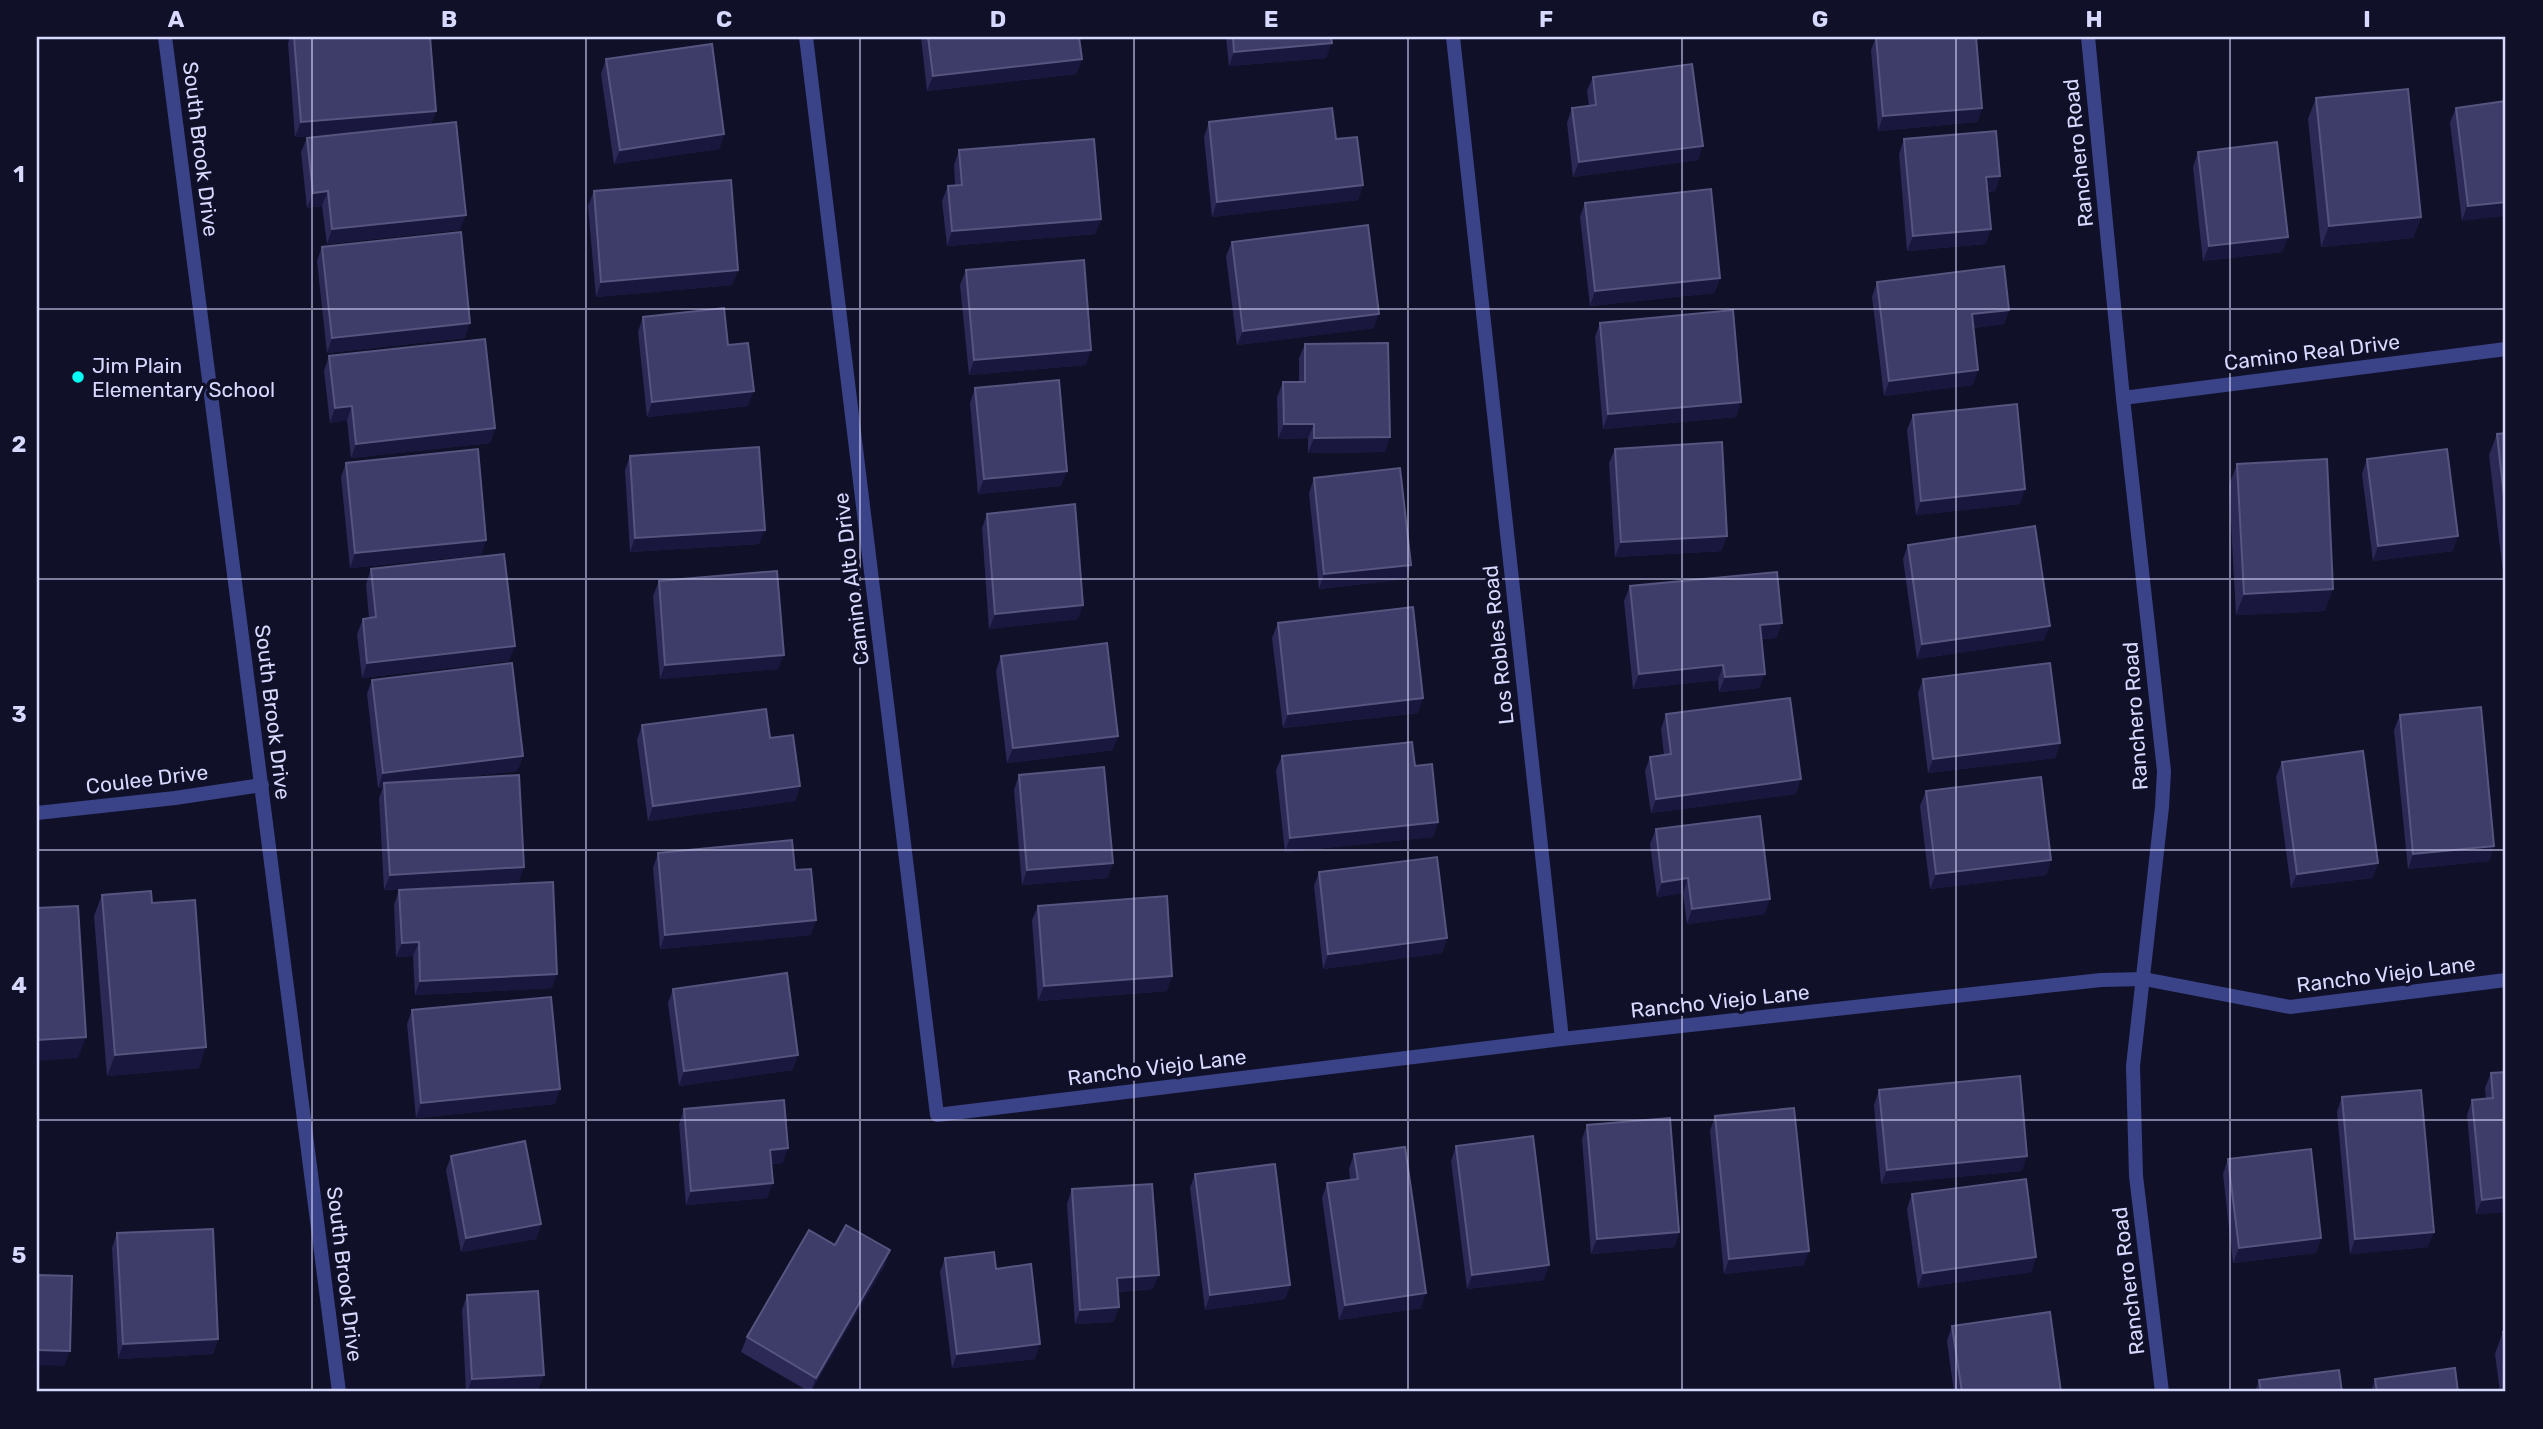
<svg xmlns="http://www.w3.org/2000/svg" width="2543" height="1429" font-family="Rubik,sans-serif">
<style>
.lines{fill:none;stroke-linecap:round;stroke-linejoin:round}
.minor{stroke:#3b4388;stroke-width:14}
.wall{fill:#2c2957}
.shaded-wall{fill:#19173d}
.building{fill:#3e3c69;stroke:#565580;stroke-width:2}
.grid{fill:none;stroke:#d8d9ff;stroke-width:2;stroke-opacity:0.55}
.poi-dot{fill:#04fff5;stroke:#111029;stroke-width:2.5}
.labels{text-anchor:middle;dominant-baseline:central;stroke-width:7;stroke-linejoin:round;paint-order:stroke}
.street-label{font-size:21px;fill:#d8d9ff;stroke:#111029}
.poi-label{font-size:21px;fill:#d8d9ff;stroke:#111029;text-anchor:start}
.neatline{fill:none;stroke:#d8d9ff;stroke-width:2.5}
.grid-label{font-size:23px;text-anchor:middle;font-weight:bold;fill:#d8d9ff}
</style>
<rect width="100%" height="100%" fill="#111029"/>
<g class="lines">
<g class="minor">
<polyline points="165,37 339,1392"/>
<polyline points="806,37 937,1115 1562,1039 2101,980 2144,979 2290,1007 2506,980"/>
<polyline points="1453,37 1562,1039"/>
<polyline points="2088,37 2123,398 2164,771 2162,807 2133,1066 2136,1176 2162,1392"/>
<polyline points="2123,398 2506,349"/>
<polyline points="37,813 175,798 262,785"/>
</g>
</g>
<g class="wall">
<polygon points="290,37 430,37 436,111 431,124 460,230 327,244 322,206 307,208 301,152 307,138 369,131 295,137 288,43"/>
<polygon points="921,37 1079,37 1082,59 1076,74 927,91"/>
<polygon points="1226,37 1331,37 1326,58 1229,66"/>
<polygon points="1876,37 1976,37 1982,108 1977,122 1878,131 1871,50"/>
<polygon points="606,59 724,134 719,149 614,164 601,74"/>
<polygon points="1593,77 1698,160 1573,177 1567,123 1572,108 1589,106 1587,91"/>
<polygon points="2316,98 2421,217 2413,238 2321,247 2308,119"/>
<polygon points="2506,101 2462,221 2450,122 2456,108"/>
<polygon points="1209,122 1363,185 1358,200 1212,217 1204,137"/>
<polygon points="1904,139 2000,176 1995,191 1987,192 1991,229 1985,244 1907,251 1899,154"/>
<polygon points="959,150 1101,219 1095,234 947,246 942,201 948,186 955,185 954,165"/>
<polygon points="2198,152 2288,237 2282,252 2203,261 2193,167"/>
<polygon points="594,191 738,270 732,285 596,297 588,206"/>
<polygon points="1585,203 1720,278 1714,293 1590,306 1580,217"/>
<polygon points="1232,242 1374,328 1237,345 1226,256"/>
<polygon points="322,247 465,338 327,353 317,261"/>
<polygon points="966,270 1086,365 969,375 960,285"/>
<polygon points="1877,282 2009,310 2004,324 1973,328 1973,385 1884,396 1872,297"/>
<polygon points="643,317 728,345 748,406 647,417 638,332"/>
<polygon points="1600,323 1736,417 1603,429 1595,337"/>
<polygon points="1305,344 1385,452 1308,453 1308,438 1278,439 1277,397 1283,382 1299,382 1299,358"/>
<polygon points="329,356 495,428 490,443 351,458 347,420 330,423 324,371"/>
<polygon points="975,388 1061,486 978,494 970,403"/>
<polygon points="1913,415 2020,504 1916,515 1907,430"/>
<polygon points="2506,433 2506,580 2504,580 2489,455 2497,434"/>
<polygon points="1615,449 1722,551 1615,557 1609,463"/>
<polygon points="630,456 759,544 630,552 625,470"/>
<polygon points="2367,459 2453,551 2373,561 2362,474"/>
<polygon points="346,463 481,555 350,568 341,477"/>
<polygon points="2237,464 2325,611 2236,615 2229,485"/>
<polygon points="1314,478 1411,565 1406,579 1319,589 1309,493"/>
<polygon points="987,514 1078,619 989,629 982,528"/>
<polygon points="1908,545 2044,640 1917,659 1903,559"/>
<polygon points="371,569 509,661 362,678 357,634 363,619 369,618 366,584"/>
<polygon points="659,581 778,669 660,679 653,596"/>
<polygon points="1630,586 1777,638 1761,639 1759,688 1719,692 1718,680 1633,689 1624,601"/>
<polygon points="1278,623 1418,713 1283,728 1272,638"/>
<polygon points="1001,656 1113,750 1007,763 996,671"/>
<polygon points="1923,679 2060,743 2055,758 1928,773 1918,693"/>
<polygon points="372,680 523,756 517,771 448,779 519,882 384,890 379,798 383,787 378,788 367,694"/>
<polygon points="1666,714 1796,794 1651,813 1645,771 1650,757 1664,755 1661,729"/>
<polygon points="2400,715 2494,846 2489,861 2408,869 2394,730"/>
<polygon points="642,725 770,738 800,786 795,801 648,821 637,740"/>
<polygon points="1282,756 1415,766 1438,822 1433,837 1285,852 1276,770"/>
<polygon points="2282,762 2378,863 2372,878 2291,888 2276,777"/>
<polygon points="1019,775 1113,863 1107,878 1022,885 1014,790"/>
<polygon points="1926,791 2051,860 2046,875 1930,889 1920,806"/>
<polygon points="1656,829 1765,914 1687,924 1683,893 1657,897 1650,844"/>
<polygon points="658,853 795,870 816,920 810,935 660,949 653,868"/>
<polygon points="1319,872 1447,938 1442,953 1323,969 1314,886"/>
<polygon points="399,890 552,988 415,995 413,956 396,957 394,905"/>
<polygon points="102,895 152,903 199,1068 107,1076 94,916"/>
<polygon points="1038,906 1167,991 1038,1001 1032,920"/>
<polygon points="673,989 793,1070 679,1086 668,1003"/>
<polygon points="412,1010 555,1104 416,1118 407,1024"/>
<polygon points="2491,1073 2506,1212 2476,1214 2467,1115 2472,1100 2486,1099 2485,1088"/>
<polygon points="1879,1090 2022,1171 1881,1184 1874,1105"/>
<polygon points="2342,1097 2428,1247 2350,1254 2337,1112"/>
<polygon points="684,1109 783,1163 771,1164 767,1198 686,1205 679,1124"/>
<polygon points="1715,1116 1804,1265 1724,1274 1710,1131"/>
<polygon points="1587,1125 1679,1232 1674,1247 1591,1254 1582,1139"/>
<polygon points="1456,1146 1544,1280 1467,1289 1451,1161"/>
<polygon points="1354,1154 1421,1308 1339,1320 1322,1198 1327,1183 1350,1180 1349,1169"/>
<polygon points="451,1156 541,1224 536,1239 461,1252 446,1170"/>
<polygon points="2228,1159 2321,1238 2316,1253 2233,1263 2223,1174"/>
<polygon points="1195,1174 1290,1285 1285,1299 1205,1310 1190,1188"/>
<polygon points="1072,1189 1153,1289 1118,1292 1119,1307 1113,1322 1075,1324 1067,1204"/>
<polygon points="1912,1194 2036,1257 2031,1272 1918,1288 1907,1209"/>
<polygon points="117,1233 218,1339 213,1354 118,1359 112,1248"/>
<polygon points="835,1245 885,1265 810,1392 741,1352 747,1337"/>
<polygon points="945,1258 1035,1359 952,1368 940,1272"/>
<polygon points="467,1295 544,1375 538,1389 492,1392 466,1392 462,1310"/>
<polygon points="1952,1326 2061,1392 1954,1392 1947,1341"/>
<polygon points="2503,1332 2506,1332 2506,1392 2500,1392 2495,1354"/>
<polygon points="2375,1379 2458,1392 2371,1392"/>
<polygon points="2259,1380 2342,1392 2255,1392"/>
</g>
<g class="shaded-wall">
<polygon points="1332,43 1326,58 1229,66 1234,52"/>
<polygon points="1082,59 1076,74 927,91 933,76"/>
<polygon points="1982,108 1977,122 1878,131 1883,116"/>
<polygon points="436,111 431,126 295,137 301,122"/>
<polygon points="724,134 719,149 614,164 620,150"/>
<polygon points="1703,146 1698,160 1573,177 1579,162"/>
<polygon points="2000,176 1995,191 1981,192 1986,177"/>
<polygon points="1363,185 1358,200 1212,217 1217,202"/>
<polygon points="328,191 322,206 307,208 313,193"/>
<polygon points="2506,202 2506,216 2462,221 2468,206"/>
<polygon points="466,215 460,230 327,244 332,229"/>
<polygon points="2421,217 2413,238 2321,247 2329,226"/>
<polygon points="1101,219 1095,234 947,246 952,231"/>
<polygon points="1991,229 1985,244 1907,251 1913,236"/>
<polygon points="2288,237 2282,252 2203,261 2209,246"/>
<polygon points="738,270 732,285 596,297 601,282"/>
<polygon points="1720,278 1714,293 1590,306 1595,291"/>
<polygon points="2009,310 2004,324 1966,329 1972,314"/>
<polygon points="1379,314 1374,328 1237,345 1243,331"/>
<polygon points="470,323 465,338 327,353 332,338"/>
<polygon points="1091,350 1086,365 969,375 974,360"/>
<polygon points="1978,370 1973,385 1884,396 1889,381"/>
<polygon points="754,391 748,406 647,417 652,402"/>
<polygon points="1741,402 1736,417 1603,429 1608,414"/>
<polygon points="352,406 347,420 330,423 335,408"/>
<polygon points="1284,424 1314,424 1308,438 1278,439"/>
<polygon points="495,428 490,443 351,458 356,444"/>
<polygon points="1390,437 1385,452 1308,453 1314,438"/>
<polygon points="1067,471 1061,486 978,494 984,479"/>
<polygon points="2025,489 2020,504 1916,515 1921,501"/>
<polygon points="765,530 759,544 630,552 635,538"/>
<polygon points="1727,536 1722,551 1615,557 1621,542"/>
<polygon points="2458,536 2453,551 2373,561 2378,546"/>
<polygon points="486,540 481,555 350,568 355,553"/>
<polygon points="1411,565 1406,579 1319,589 1324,574"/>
<polygon points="2333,589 2325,611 2236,615 2244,594"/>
<polygon points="1083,605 1078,619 989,629 995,614"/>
<polygon points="1782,623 1777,638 1754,639 1760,625"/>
<polygon points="2050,626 2044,640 1917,659 1922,644"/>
<polygon points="515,646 509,661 362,678 367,663"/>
<polygon points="784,655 778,669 660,679 665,665"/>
<polygon points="1723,665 1718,680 1633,689 1639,674"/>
<polygon points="1765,674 1759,688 1719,692 1725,677"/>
<polygon points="1423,698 1418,713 1283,728 1288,714"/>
<polygon points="1118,736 1113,750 1007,763 1013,748"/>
<polygon points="2060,743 2055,758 1928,773 1933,759"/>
<polygon points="523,756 517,771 384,787 384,783 383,787 378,788 383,773"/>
<polygon points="1801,779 1796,794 1651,813 1656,799"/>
<polygon points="800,786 795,801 648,821 653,806"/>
<polygon points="1438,822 1433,837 1285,852 1290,838"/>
<polygon points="2494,846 2489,861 2408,869 2413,854"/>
<polygon points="2051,860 2046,875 1930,889 1936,874"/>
<polygon points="1113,863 1107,878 1022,885 1027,870"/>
<polygon points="2378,863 2372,878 2291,888 2297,874"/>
<polygon points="524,867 519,882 384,890 390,875"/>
<polygon points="1688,878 1683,893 1657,897 1662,882"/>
<polygon points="1770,899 1765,914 1687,924 1692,909"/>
<polygon points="816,920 810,935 660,949 665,935"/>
<polygon points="1447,938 1442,953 1323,969 1328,954"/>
<polygon points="419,942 413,956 396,957 402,943"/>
<polygon points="557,974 552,988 415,995 420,981"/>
<polygon points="1172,976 1167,991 1038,1001 1044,986"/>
<polygon points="86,1037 78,1058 37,1061 37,1040"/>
<polygon points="206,1047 199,1068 107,1076 115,1055"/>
<polygon points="798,1055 793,1070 679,1086 684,1071"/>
<polygon points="560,1089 555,1104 416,1118 421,1103"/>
<polygon points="788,1148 783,1163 764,1164 770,1150"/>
<polygon points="2027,1156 2022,1171 1881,1184 1887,1170"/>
<polygon points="773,1183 767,1198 686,1205 691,1191"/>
<polygon points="2506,1197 2506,1212 2476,1214 2482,1200"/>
<polygon points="541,1224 536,1239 461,1252 466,1238"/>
<polygon points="1679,1232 1674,1247 1591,1254 1597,1239"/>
<polygon points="2434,1232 2428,1247 2350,1254 2355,1239"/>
<polygon points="2321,1238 2316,1253 2233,1263 2239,1248"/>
<polygon points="890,1250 885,1265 811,1392 816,1378"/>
<polygon points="1809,1251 1804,1265 1724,1274 1729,1259"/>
<polygon points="2036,1257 2031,1272 1918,1288 1923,1273"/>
<polygon points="1549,1265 1544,1280 1467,1289 1472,1275"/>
<polygon points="1159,1275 1153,1289 1111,1292 1117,1278"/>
<polygon points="1290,1285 1285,1299 1205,1310 1210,1295"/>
<polygon points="1426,1293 1421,1308 1339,1320 1345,1305"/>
<polygon points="1119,1307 1113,1322 1075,1324 1080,1310"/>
<polygon points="218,1339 213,1354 118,1359 123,1344"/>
<polygon points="1040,1344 1035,1359 952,1368 957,1354"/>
<polygon points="37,1350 70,1351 64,1366 37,1365"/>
<polygon points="544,1375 538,1389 492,1392 467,1392 472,1379"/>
</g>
<g class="building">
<polygon points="294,37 430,37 436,111 301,122"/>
<polygon points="928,37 1079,37 1082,59 933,76"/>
<polygon points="1233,37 1331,37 1332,43 1234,52"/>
<polygon points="1876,37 1976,37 1982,108 1883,116"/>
<polygon points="712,44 724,134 620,150 606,59"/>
<polygon points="1692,64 1703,146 1579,162 1572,108 1596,105 1593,77"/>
<polygon points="2408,89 2421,217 2329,226 2316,98"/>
<polygon points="2506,101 2506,202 2468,206 2456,108"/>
<polygon points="1332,108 1336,139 1357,137 1363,185 1217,202 1209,122"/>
<polygon points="456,122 466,215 332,229 328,191 313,193 307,138"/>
<polygon points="1996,131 2000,176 1986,177 1991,229 1913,236 1904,139"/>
<polygon points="1094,139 1101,219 952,231 948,186 962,185 959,150"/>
<polygon points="2277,142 2288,237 2209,246 2198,152"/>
<polygon points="731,180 738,270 601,282 594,191"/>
<polygon points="1711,189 1720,278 1595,291 1585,203"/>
<polygon points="1368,225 1379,314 1243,331 1232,242"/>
<polygon points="461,232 470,323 332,338 322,247"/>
<polygon points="1084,260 1091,350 974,360 966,270"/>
<polygon points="2004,266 2009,310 1972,314 1978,370 1889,381 1877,282"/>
<polygon points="724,308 728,345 748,343 754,391 652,402 643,317"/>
<polygon points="1733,310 1741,402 1608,414 1600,323"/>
<polygon points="485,339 495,428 356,444 352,406 335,408 329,356"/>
<polygon points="1388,343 1390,437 1314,438 1314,424 1284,424 1283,382 1305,382 1305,344"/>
<polygon points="1059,380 1067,471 984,479 975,388"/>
<polygon points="2017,404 2025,489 1921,501 1913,415"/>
<polygon points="2506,433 2506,515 2497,434"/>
<polygon points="1722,442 1727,536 1621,542 1615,449"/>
<polygon points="759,447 765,530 635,538 630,456"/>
<polygon points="478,449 486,540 355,553 346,463"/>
<polygon points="2447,449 2458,536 2378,546 2367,459"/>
<polygon points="2327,459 2333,589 2244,594 2237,464"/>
<polygon points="1400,468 1411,565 1324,574 1314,478"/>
<polygon points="1075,504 1083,605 995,614 987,514"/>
<polygon points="2035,526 2050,626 1922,644 1908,545"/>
<polygon points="504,554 515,646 367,663 363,619 376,617 371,569"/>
<polygon points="777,571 784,655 665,665 659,581"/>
<polygon points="1777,572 1782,623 1760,625 1765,674 1725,677 1723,665 1639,674 1630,586"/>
<polygon points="1413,607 1423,698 1288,714 1278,623"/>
<polygon points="1107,643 1118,736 1013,748 1001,656"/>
<polygon points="512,663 523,756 383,773 372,680"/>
<polygon points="2050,663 2060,743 1933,759 1923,679"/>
<polygon points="1790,698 1801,779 1656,799 1650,757 1671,754 1666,714"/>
<polygon points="2481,707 2494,846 2413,854 2400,715"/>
<polygon points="766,709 770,738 793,735 800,786 653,806 642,725"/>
<polygon points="1412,742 1415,766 1432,764 1438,822 1290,838 1282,756"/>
<polygon points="2363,751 2378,863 2297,874 2282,762"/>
<polygon points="1104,767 1113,863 1027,870 1019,775"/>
<polygon points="519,775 524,867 390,875 384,783"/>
<polygon points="2041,777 2051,860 1936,874 1926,791"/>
<polygon points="1760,816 1770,899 1692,909 1688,878 1662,882 1656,829"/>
<polygon points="792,840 795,870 811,869 816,920 665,935 658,853"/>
<polygon points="1437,857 1447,938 1328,954 1319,872"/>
<polygon points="553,882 557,974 420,981 419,942 402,943 399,890"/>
<polygon points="151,891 152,903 195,900 206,1047 115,1055 102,895"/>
<polygon points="1167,896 1172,976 1044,986 1038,906"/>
<polygon points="78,906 86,1037 37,1040 37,908"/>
<polygon points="787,973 798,1055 684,1071 673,989"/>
<polygon points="551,997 560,1089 421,1103 412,1010"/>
<polygon points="2506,1072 2506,1197 2482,1200 2472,1100 2493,1098 2491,1073"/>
<polygon points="2020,1076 2027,1156 1887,1170 1879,1090"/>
<polygon points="2421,1090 2434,1232 2355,1239 2342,1097"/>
<polygon points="784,1100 788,1148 770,1150 773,1183 691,1191 684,1109"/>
<polygon points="1794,1108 1809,1251 1729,1259 1715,1116"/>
<polygon points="1670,1118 1679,1232 1597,1239 1587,1125"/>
<polygon points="1533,1136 1549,1265 1472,1275 1456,1146"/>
<polygon points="525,1141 541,1224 466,1238 451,1156"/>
<polygon points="1405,1147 1426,1293 1345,1305 1327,1183 1358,1179 1354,1154"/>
<polygon points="2311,1149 2321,1238 2239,1248 2228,1159"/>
<polygon points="1275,1164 1290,1285 1210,1295 1195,1174"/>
<polygon points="2026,1179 2036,1257 1923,1273 1912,1194"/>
<polygon points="1152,1184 1159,1275 1117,1278 1119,1307 1080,1310 1072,1189"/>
<polygon points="846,1225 890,1250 816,1378 747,1337 809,1230 835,1245"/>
<polygon points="213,1229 218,1339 123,1344 117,1233"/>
<polygon points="994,1252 996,1269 1031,1264 1040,1344 957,1354 945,1258"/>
<polygon points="37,1275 72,1276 70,1351 37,1350"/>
<polygon points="538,1291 544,1375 472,1379 467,1295"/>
<polygon points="2050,1312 2061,1392 1962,1392 1952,1326"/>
<polygon points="2503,1332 2506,1332 2506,1359"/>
<polygon points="2455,1368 2458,1392 2377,1392 2375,1379"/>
<polygon points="2339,1370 2342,1392 2261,1392 2259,1380"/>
</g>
<path class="grid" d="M312,37V1392M586,37V1392M860,37V1392M1134,37V1392M1408,37V1392M1682,37V1392M1956,37V1392M2230,37V1392M37,309H2506M37,579H2506M37,850H2506M37,1120H2506"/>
<circle class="poi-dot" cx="78" cy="377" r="7"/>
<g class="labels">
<g class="street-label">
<text transform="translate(201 149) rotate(83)">South Brook Drive</text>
<text transform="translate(2078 153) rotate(-96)">Ranchero Road</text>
<text transform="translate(2312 352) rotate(-7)">Camino Real Drive</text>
<text transform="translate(851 579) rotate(-97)">Camino Alto Drive</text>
<text transform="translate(1498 645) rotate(-96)">Los Robles Road</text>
<text transform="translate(273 712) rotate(83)">South Brook Drive</text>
<text transform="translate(2135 716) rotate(-94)">Ranchero Road</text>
<text transform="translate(147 779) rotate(-7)">Coulee Drive</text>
<text transform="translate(2386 974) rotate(-7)">Rancho Viejo Lane</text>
<text transform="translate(1720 1001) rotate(-6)">Rancho Viejo Lane</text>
<text transform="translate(1157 1067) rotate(-7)">Rancho Viejo Lane</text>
<text transform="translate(345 1274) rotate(83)">South Brook Drive</text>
<text transform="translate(2128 1281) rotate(-97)">Ranchero Road</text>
</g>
<g class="poi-label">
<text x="92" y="365">Jim Plain<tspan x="92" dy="24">Elementary School</tspan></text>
</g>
</g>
<rect width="2543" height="1429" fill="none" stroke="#111029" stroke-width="77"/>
<rect x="38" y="38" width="2466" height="1352" class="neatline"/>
<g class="grid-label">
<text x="176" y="27">A</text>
<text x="449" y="27">B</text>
<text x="724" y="27">C</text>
<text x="998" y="27">D</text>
<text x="1271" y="27">E</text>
<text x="1546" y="27">F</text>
<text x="1820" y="27">G</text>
<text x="2094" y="27">H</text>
<text x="2367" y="27">I</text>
<text x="19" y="182">1</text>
<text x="19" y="452">2</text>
<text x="19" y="722">3</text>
<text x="19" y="993">4</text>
<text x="19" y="1263">5</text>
</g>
</svg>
